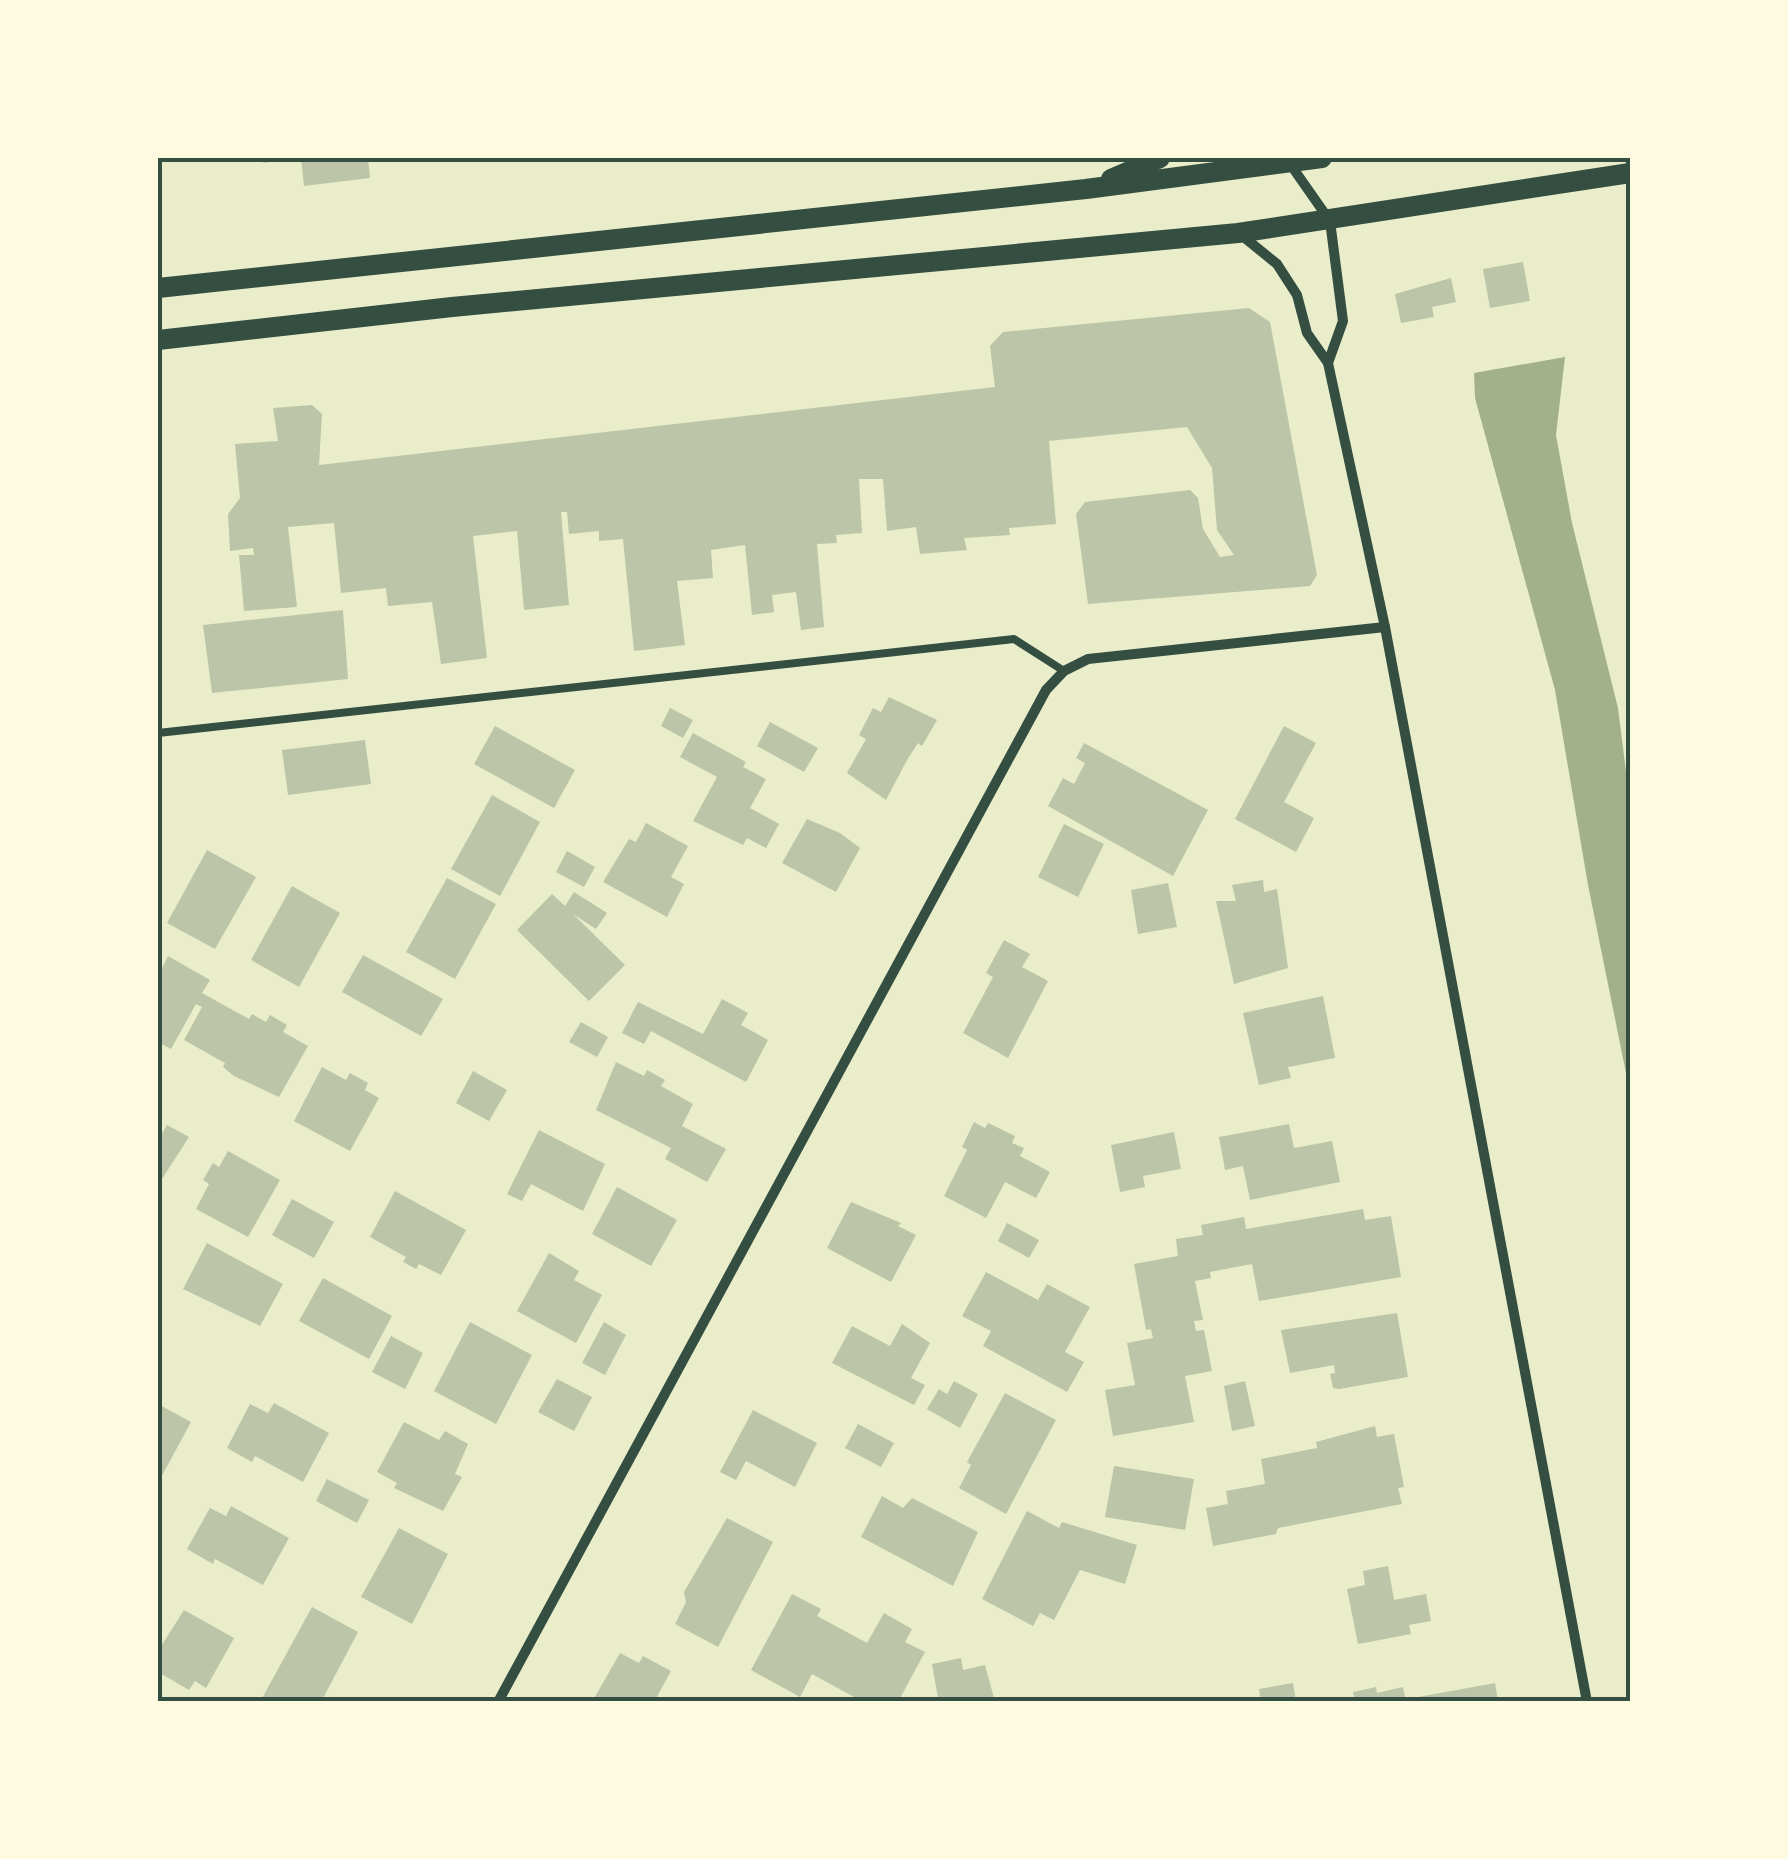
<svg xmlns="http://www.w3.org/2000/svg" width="1788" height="1859" font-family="'Golos Text',sans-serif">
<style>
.water{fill:#a3b18a}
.building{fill:#bcc5a7}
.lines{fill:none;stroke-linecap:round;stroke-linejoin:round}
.service{stroke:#344e41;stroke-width:8}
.minor{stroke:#344e41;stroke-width:10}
.secondary{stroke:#344e41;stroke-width:20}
.neatline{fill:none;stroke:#344e41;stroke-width:4}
</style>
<rect width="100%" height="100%" fill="#e9edc9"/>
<polygon class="water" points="1565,357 1556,435 1572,523 1618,708 1630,803 1630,1093 1588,885 1555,690 1475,398 1474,373"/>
<g class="building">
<polygon points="243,158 275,158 266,163"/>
<polygon points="301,158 368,158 370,178 304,186"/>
<polygon points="1523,262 1530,301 1490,308 1483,269"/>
<polygon points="1451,278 1456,302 1432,307 1434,317 1401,323 1395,294"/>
<polygon points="1249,308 1270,322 1317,575 1310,586 1088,604 1076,514 1085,502 1190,490 1198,498 1203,529 1220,557 1234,555 1217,530 1212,468 1187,427 1049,441 1056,524 1009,528 1010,535 964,538 967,550 920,554 916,527 887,531 883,479 859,479 862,533 836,535 837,543 817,544 824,627 801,630 796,592 772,595 774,612 752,615 745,545 711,550 713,578 677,581 685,645 634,651 623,539 599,541 599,531 569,534 567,512 561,512 569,605 524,610 517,531 473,536 487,658 441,664 432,602 388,606 386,588 341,593 334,523 288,527 297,607 244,611 239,555 254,555 253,548 230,551 228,514 240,498 235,444 278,441 273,408 312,405 322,414 319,465 328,464 995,387 990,346 1003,332"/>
<polygon points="343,610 348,679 212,693 203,625"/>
<polygon points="889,697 937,720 922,746 918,743 907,760 886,800 847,773 866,739 859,735 873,708 881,712"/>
<polygon points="670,708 693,720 683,738 661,726"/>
<polygon points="770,722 818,748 804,772 757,746"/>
<polygon points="495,726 575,770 554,808 474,764"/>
<polygon points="1284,726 1316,743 1284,802 1314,818 1296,852 1235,819"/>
<polygon points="693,733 746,762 743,767 766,779 750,808 779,824 766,848 747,838 743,845 693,821 717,777 680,757"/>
<polygon points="365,740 371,784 288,795 282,750"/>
<polygon points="1084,743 1208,810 1173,876 1048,806 1063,778 1074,784 1085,763 1076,758"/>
<polygon points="492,795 540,822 500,896 451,869"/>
<polygon points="807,819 840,833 860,848 836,892 782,863"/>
<polygon points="646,823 688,846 671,877 684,884 667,917 603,882 629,839 636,842"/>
<polygon points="1064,824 1104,844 1078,897 1038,877"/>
<polygon points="207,850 256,877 215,949 167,923"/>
<polygon points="567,851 595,867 584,887 556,872"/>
<polygon points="447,878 496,904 455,979 406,952"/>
<polygon points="1263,880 1264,892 1277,889 1288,968 1234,984 1216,901 1236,901 1232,885"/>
<polygon points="1168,883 1177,927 1138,934 1131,890"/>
<polygon points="292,886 340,913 299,987 251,960"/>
<polygon points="574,892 607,913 596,929 573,914 625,965 589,1001 517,930 552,894 565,906"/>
<polygon points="1004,940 1030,954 1022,967 1048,981 1008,1058 963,1033 993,977 986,973"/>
<polygon points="363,955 443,999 421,1036 342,992"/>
<polygon points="168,956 210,980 202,993 249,1019 252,1014 266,1022 270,1015 287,1025 283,1032 308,1046 279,1097 234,1076 223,1067 225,1063 184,1040 202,1007 196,1004 171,1049 158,1042 158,968 161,970"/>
<polygon points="1323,996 1335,1058 1288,1067 1291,1078 1259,1085 1243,1013"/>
<polygon points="722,999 748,1013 741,1025 768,1040 746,1082 651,1031 644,1044 622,1033 638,1002 703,1034"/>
<polygon points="581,1022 608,1037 597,1057 569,1042"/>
<polygon points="616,1062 644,1076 647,1070 665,1080 661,1086 693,1104 682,1126 726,1149 707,1182 665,1159 671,1148 596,1110"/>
<polygon points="322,1067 346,1080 350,1073 368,1083 365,1090 379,1098 350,1151 294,1121"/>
<polygon points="473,1071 507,1090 489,1121 456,1103"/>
<polygon points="974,1122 985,1128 988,1123 1015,1136 1012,1143 1024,1148 1020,1156 1050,1172 1036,1198 1005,1182 986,1218 944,1196 967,1150 962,1147"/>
<polygon points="1289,1124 1294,1148 1332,1141 1340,1182 1250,1200 1243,1166 1225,1170 1219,1137"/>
<polygon points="167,1125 189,1137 160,1182 158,1141"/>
<polygon points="539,1130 605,1164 583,1211 531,1184 522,1201 507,1194"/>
<polygon points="1174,1132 1181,1169 1143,1176 1145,1187 1120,1192 1111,1145"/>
<polygon points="228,1151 280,1180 248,1237 196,1209 209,1184 203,1180 213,1163 219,1167"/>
<polygon points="617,1187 677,1220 651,1266 592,1234"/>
<polygon points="395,1191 466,1230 441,1275 419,1264 416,1269 403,1262 406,1257 370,1237"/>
<polygon points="292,1199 334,1222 314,1258 272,1235"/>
<polygon points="851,1202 901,1223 898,1226 916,1235 891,1282 827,1248"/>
<polygon points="1363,1209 1365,1220 1391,1216 1401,1277 1259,1301 1252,1264 1210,1272 1211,1278 1195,1281 1203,1320 1194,1321 1196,1331 1204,1330 1212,1371 1185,1376 1194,1422 1113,1436 1105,1390 1135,1385 1127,1343 1153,1338 1151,1329 1146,1330 1134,1264 1178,1256 1176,1239 1203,1235 1201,1225 1244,1217 1246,1229"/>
<polygon points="1007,1223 1039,1240 1029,1258 998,1241"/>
<polygon points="207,1243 283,1284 260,1326 183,1289"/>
<polygon points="549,1253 579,1271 574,1280 602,1295 576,1343 517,1311"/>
<polygon points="986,1272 1038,1300 1047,1284 1090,1307 1065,1352 1084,1362 1067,1392 983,1346 991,1331 962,1316"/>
<polygon points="323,1278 392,1316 369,1359 299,1321"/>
<polygon points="1397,1313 1408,1377 1339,1389 1333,1388 1330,1374 1335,1373 1334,1365 1290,1373 1281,1330"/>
<polygon points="470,1322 532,1355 496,1424 434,1391"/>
<polygon points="604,1322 626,1335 605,1375 582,1363"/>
<polygon points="902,1324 930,1343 911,1378 925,1385 914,1405 832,1363 852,1326 890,1346"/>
<polygon points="391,1336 423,1353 405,1389 372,1372"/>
<polygon points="557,1379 592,1397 574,1431 538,1412"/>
<polygon points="954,1381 978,1394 960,1428 927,1409 939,1389 947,1394"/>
<polygon points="1245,1381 1255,1426 1232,1431 1224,1386"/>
<polygon points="1005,1393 1056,1420 1006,1514 959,1488 971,1465 967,1462"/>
<polygon points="274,1403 329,1433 303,1482 255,1456 252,1462 227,1448 250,1404 268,1413"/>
<polygon points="158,1404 191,1422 158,1483"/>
<polygon points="753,1410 817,1443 795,1487 746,1461 736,1480 720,1472"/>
<polygon points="404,1422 439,1440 445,1431 468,1444 455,1474 462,1477 443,1511 394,1488 397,1483 377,1472"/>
<polygon points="858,1424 894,1443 881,1467 845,1448"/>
<polygon points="1375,1426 1377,1437 1394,1434 1404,1487 1398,1488 1402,1504 1278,1528 1276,1534 1213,1546 1206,1508 1228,1504 1226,1491 1265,1484 1261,1459 1317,1448 1316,1442"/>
<polygon points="1114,1466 1194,1479 1185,1530 1105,1517"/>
<polygon points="327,1479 369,1500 357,1523 316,1501"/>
<polygon points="882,1496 903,1508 912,1498 978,1532 953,1586 861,1537"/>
<polygon points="231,1506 289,1538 263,1585 215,1559 213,1564 187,1549 210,1508 226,1516"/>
<polygon points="1027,1511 1059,1528 1062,1522 1137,1545 1125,1584 1080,1570 1054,1620 1040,1613 1033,1626 982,1599"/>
<polygon points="727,1518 773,1542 718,1647 675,1624 686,1602 684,1592"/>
<polygon points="399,1528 448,1554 412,1624 361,1597"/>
<polygon points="1388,1566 1394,1600 1426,1594 1431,1621 1409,1625 1411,1634 1358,1644 1347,1589 1365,1585 1363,1571"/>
<polygon points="792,1594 821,1609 817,1616 867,1643 884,1613 912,1629 905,1642 925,1652 898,1702 863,1702 812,1674 800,1697 751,1670"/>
<polygon points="312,1607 358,1632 321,1702 260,1702"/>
<polygon points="184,1610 234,1638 206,1688 195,1681 189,1690 158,1672 158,1651"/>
<polygon points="620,1653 639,1663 643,1656 671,1671 654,1702 592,1702"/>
<polygon points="961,1658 963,1670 985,1665 995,1702 927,1702 938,1698 932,1664"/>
<polygon points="1293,1683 1296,1702 1261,1702 1259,1689"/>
<polygon points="1495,1683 1498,1702 1418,1702 1418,1697"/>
<polygon points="1376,1687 1377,1693 1403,1687 1406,1702 1355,1702 1353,1692"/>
</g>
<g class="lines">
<polyline class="service" points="158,733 1014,639 1064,671"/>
<g class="minor">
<polyline points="1288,161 1330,221 1343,321 1328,363"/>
<polyline points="1240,234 1277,264 1297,295 1307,333 1328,363 1385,627 1587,1702"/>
<polyline points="498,1702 1046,690 1064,671 1088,659 1385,627"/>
</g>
<g class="secondary">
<polyline points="1111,179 1160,158"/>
<polyline points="158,288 1086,189 1322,158"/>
<polyline points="158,340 452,307 1238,233 1630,173"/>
</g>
</g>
<rect width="1788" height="1859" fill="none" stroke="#fefae0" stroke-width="320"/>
<rect x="160" y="160" width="1468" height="1539" class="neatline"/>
</svg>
